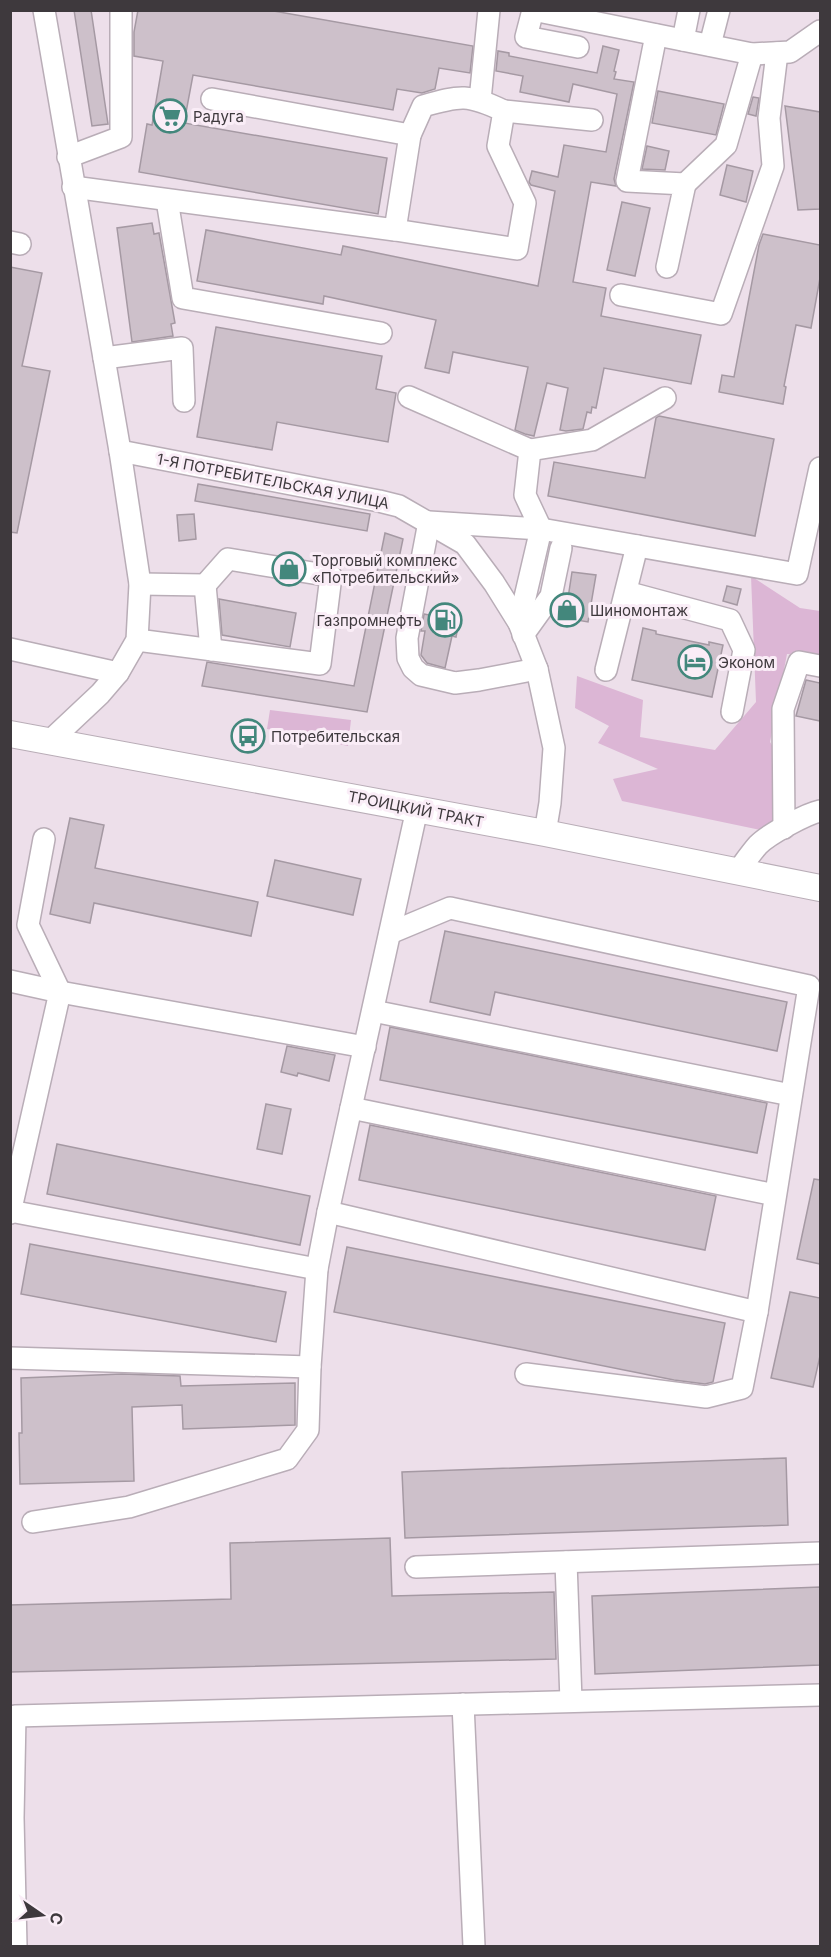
<svg xmlns="http://www.w3.org/2000/svg" width="831" height="1957" font-family="Inter,sans-serif">
<style>
.green{fill:#dcb6d5}
.building{fill:#cdc0ca;stroke:#a599a3;stroke-width:1.5}
.lines{fill:none;stroke-linecap:round;stroke-linejoin:round}
.minor-casing{stroke:#b9adb7;stroke-width:24}
.major-casing{stroke:#b9adb7;stroke-width:28}
.minor{stroke:#fff;stroke-width:21}
.major{stroke:#fff;stroke-width:26}
.labels{text-anchor:middle;dominant-baseline:central;stroke-width:6;stroke-linejoin:round;paint-order:stroke}
.poi-label{font-size:15px;fill:#3e393d;stroke:#faedf7;text-anchor:start}
.street-label{font-size:15px;fill:#3e393d;stroke:#faedf7}
</style>
<rect width="100%" height="100%" fill="#eddfea"/>
<g class="green">
<polygon points="751,576 800,608 820,611 820,655 787,654 770,742 791,775 770,832 622,801 613,779 658,769 598,743 609,726 575,708 577,676 643,700 640,737 715,750 756,702"/>
<polygon points="270,710 351,720 348,746 267,729"/>
</g>
<g class="building">
<polygon points="74,10 91,10 108,124 92,126"/>
<polygon points="138,10 268,10 473,46 470,73 439,68 435,89 422,93 397,89 393,110 193,75 184,123 387,158 378,214 139,172 147,124 152,125 163,61 134,56 134,32"/>
<polygon points="603,46 619,50 614,71 616,72 614,79 634,82 614,179 616,186 591,182 573,282 606,288 601,316 701,335 691,384 604,368 596,408 592,407 591,413 587,412 583,429 566,431 560,430 568,388 547,383 534,436 525,434 515,430 528,367 453,352 449,373 425,368 436,320 324,296 323,304 197,281 206,230 341,255 343,246 538,286 555,191 531,185 529,182 532,171 558,177 564,145 606,152 617,94 573,84 569,102 520,92 523,76 496,71 498,51 509,53 509,56 597,73"/>
<polygon points="658,91 724,104 716,135 652,123"/>
<polygon points="753,97 759,98 756,116 748,114"/>
<polygon points="785,106 820,112 820,209 798,210"/>
<polygon points="647,146 669,151 665,170 642,169"/>
<polygon points="727,165 753,171 746,202 720,195"/>
<polygon points="622,202 650,208 635,276 607,270"/>
<polygon points="152,223 154,234 159,233 175,323 171,324 173,336 132,342 117,228"/>
<polygon points="763,234 820,245 820,278 811,328 796,325 784,386 786,387 783,404 719,392 722,375 734,377 759,245"/>
<polygon points="10,267 42,273 22,366 50,371 17,533 10,532"/>
<polygon points="216,327 382,356 376,389 396,393 388,442 277,422 272,450 197,437"/>
<polygon points="659,416 774,439 755,536 548,496 554,462 645,478 656,418"/>
<polygon points="198,484 370,514 367,531 195,501"/>
<polygon points="194,514 196,539 179,541 177,515"/>
<polygon points="385,533 403,539 367,712 202,686 207,662 354,686"/>
<polygon points="572,572 596,575 588,622 565,618"/>
<polygon points="727,586 741,589 737,605 723,601"/>
<polygon points="219,599 296,613 290,647 222,635"/>
<polygon points="424,614 459,621 456,637 452,636 445,668 427,663 421,655 425,631 421,631"/>
<polygon points="643,628 656,631 656,634 709,645 709,642 723,645 712,697 632,680"/>
<polygon points="806,680 820,683 820,721 796,716"/>
<polygon points="70,818 104,825 95,868 258,902 251,936 94,903 90,923 50,914"/>
<polygon points="275,860 361,879 353,915 267,896"/>
<polygon points="445,931 787,1002 777,1051 495,992 490,1015 430,1002"/>
<polygon points="390,1027 767,1103 757,1153 380,1080"/>
<polygon points="287,1046 335,1055 329,1081 298,1073 297,1076 281,1072"/>
<polygon points="266,1104 291,1109 282,1154 257,1149"/>
<polygon points="370,1125 716,1196 705,1250 359,1180"/>
<polygon points="57,1144 310,1196 300,1245 47,1194"/>
<polygon points="814,1179 820,1180 820,1264 797,1259"/>
<polygon points="30,1244 286,1292 276,1342 21,1294"/>
<polygon points="347,1247 725,1323 713,1382 705,1384 674,1380 334,1312"/>
<polygon points="790,1292 820,1298 820,1356 813,1387 771,1378"/>
<polygon points="122,1374 180,1376 181,1386 295,1383 295,1425 183,1429 182,1405 132,1407 134,1481 20,1484 19,1433 22,1433 21,1378"/>
<polygon points="786,1458 788,1525 405,1538 402,1472"/>
<polygon points="390,1538 392,1596 554,1592 556,1659 10,1672 10,1605 231,1599 230,1543"/>
<polygon points="820,1587 820,1665 595,1674 592,1596"/>
</g>
<g class="lines">
<g class="minor-casing">
<g id="minor">
<polyline points="44,10 120,451 140,584 137,640 118,673 100,694 50,741"/>
<polyline points="533,10 752,54 790,52 820,31"/>
<polyline points="533,10 526,37 578,47"/>
<polyline points="656,35 627,181 685,184 667,267"/>
<polyline points="683,40 689,10"/>
<polyline points="710,45 719,10"/>
<polyline points="480,100 489,10"/>
<polyline points="504,111 592,120"/>
<polyline points="68,157 121,137 121,10"/>
<polyline points="685,184 726,145 752,54"/>
<polyline points="73,187 395,230 410,135 212,99"/>
<polyline points="167,200 183,298 381,333"/>
<path d="M395,230L517,249L525,203L498,146L504,111C468,94 461,95 423,106L410,135"/>
<polyline points="10,242 20,244"/>
<polyline points="621,295 721,314 773,166 769,118 777,53"/>
<polyline points="104,358 182,348 184,401"/>
<polyline points="409,397 530,450"/>
<polyline points="120,451 379,501 399,506 465,544 494,583 519,623 537,669 554,748 550,803 545,833"/>
<polyline points="205,585 211,650"/>
<polyline points="626,592 730,620 744,650 732,712"/>
<polyline points="519,623 541,529 797,574 820,468"/>
<polyline points="523,635 551,596 561,548"/>
<polyline points="137,640 320,664 331,576 228,559 205,585 140,584"/>
<polyline points="10,649 118,673"/>
<polyline points="537,669 479,680 455,683 421,675 413,668 408,658 407,638 429,522 541,529 525,495 530,450 592,440 665,398"/>
<polyline points="606,670 637,546"/>
<polyline points="784,828 783,709 799,662 820,666"/>
<path d="M738,871C744,863 751,853 758,845C769,834 806,814 820,811"/>
<polyline points="390,933 450,908 809,986 757,1312 742,1388 706,1397 526,1374"/>
<polyline points="10,981 60,992 365,1047"/>
<polyline points="373,1011 791,1095"/>
<polyline points="351,1108 775,1195"/>
<polyline points="10,1211 317,1269"/>
<polyline points="328,1212 757,1312"/>
<polyline points="10,1213 60,992 28,925 44,839"/>
<polyline points="10,1358 310,1367"/>
<polyline points="33,1522 129,1507 287,1459 308,1430 310,1367 317,1269 328,1212 417,809"/>
<polyline points="566,1562 571,1701"/>
<polyline points="416,1567 820,1553"/>
<polyline points="463,1704 474,1946"/>
<polyline points="16,1946 13,1818 15,1716 820,1695"/>
</g>
</g>
<g class="major-casing">
<polyline id="major" points="10,734 545,833 820,888"/>
</g>
<use href="#minor" class="minor"/>
<use href="#major" class="major"/>
</g>
<defs>
<g id="supermarket-ring" transform="scale(1.725)"><circle r="9.5" fill="#faedf7" stroke="#43877c" stroke-width="1.5"/><path d="M-6-5.5h2.5l.6 2H6L4.5 2H-2.5L-4.4-4H-6ZM-1.5 3.2a1.3 1.3 0 1 0 .1 0ZM3 3.2a1.3 1.3 0 1 0 .1 0Z" fill="#43877c"/></g>
<g id="shop-ring" transform="scale(1.725)"><circle r="9.5" fill="#faedf7" stroke="#43877c" stroke-width="1.5"/><path d="M-5-2.5h2.3a2.7 3.5 0 0 1 5.4 0H5L5.5 6h-11ZM-1.5-2.5h3a1.5 2.3 0 0 0-3 0Z" fill="#43877c"/></g>
<g id="fuel-ring" transform="scale(1.725)"><circle r="9.5" fill="#faedf7" stroke="#43877c" stroke-width="1.5"/><path d="M-5.5-6h7V0h2V4h1.3V-2.5L3-4.5l.8-.8L6-3V5H2.5V1h-1V6h-7ZM-4.2-4.7v3.2H.2V-4.7Z" fill="#43877c"/></g>
<g id="hotel-ring" transform="scale(1.725)"><circle r="9.5" fill="#faedf7" stroke="#43877c" stroke-width="1.5"/><path d="M-6-4.5h1.5V1H6V5H4.5V3h-9V5H-6ZM-4 0a1.8 1.8 0 1 1 3.6 0ZM.5 0V-2.5h3Q6-2.5 6 0Z" fill="#43877c"/></g>
<g id="bus-ring" transform="scale(1.725)"><circle r="9.5" fill="#faedf7" stroke="#43877c" stroke-width="1.5"/><path d="M-5-6H5V4H4V6H2V4H-2V6H-4V4H-5ZM-3.5-4V0h7V-4ZM-3.5 1.2v1.5H-2V1.2ZM2 1.2v1.5H3.5V1.2Z" fill="#43877c"/></g>
</defs>
<g fill-rule="evenodd">
<use href="#supermarket-ring" x="170" y="116"/>
<use href="#shop-ring" x="289" y="569"/>
<use href="#shop-ring" x="567" y="610"/>
<use href="#fuel-ring" x="445" y="620"/>
<use href="#hotel-ring" x="695" y="662"/>
<use href="#bus-ring" x="248" y="736"/>
</g>
<g class="labels">
<g class="poi-label">
<text x="193" y="116">Радуга</text>
<text x="312" y="560">Торговый комплекс<tspan x="312" dy="17">«Потребительский»</tspan></text>
<text x="590" y="610">Шиномонтаж</text>
<text x="422" y="620" text-anchor="end">Газпромнефть</text>
<text x="718" y="662">Эконом</text>
<text x="271" y="736">Потребительская</text>
</g>
<g class="street-label">
<text transform="translate(273 481) rotate(11)">1-Я ПОТРЕБИТЕЛЬСКАЯ УЛИЦА</text>
<text transform="translate(416 809) rotate(11)">ТРОИЦКИЙ ТРАКТ</text>
</g>
</g>
<rect width="831" height="1957" fill="none" stroke="#3e393d" stroke-width="24"/>
<g transform="translate(42 1915) rotate(104)" stroke="#faedf7" stroke-width="4.5" paint-order="stroke">
<path d="M0-4.5L10 22L0 15L-10 22Z" fill="#3e393d"/>
<text y="-9" font-size="16" font-weight="bold" text-anchor="middle" fill="#3e393d">С</text>
</g>
</svg>
